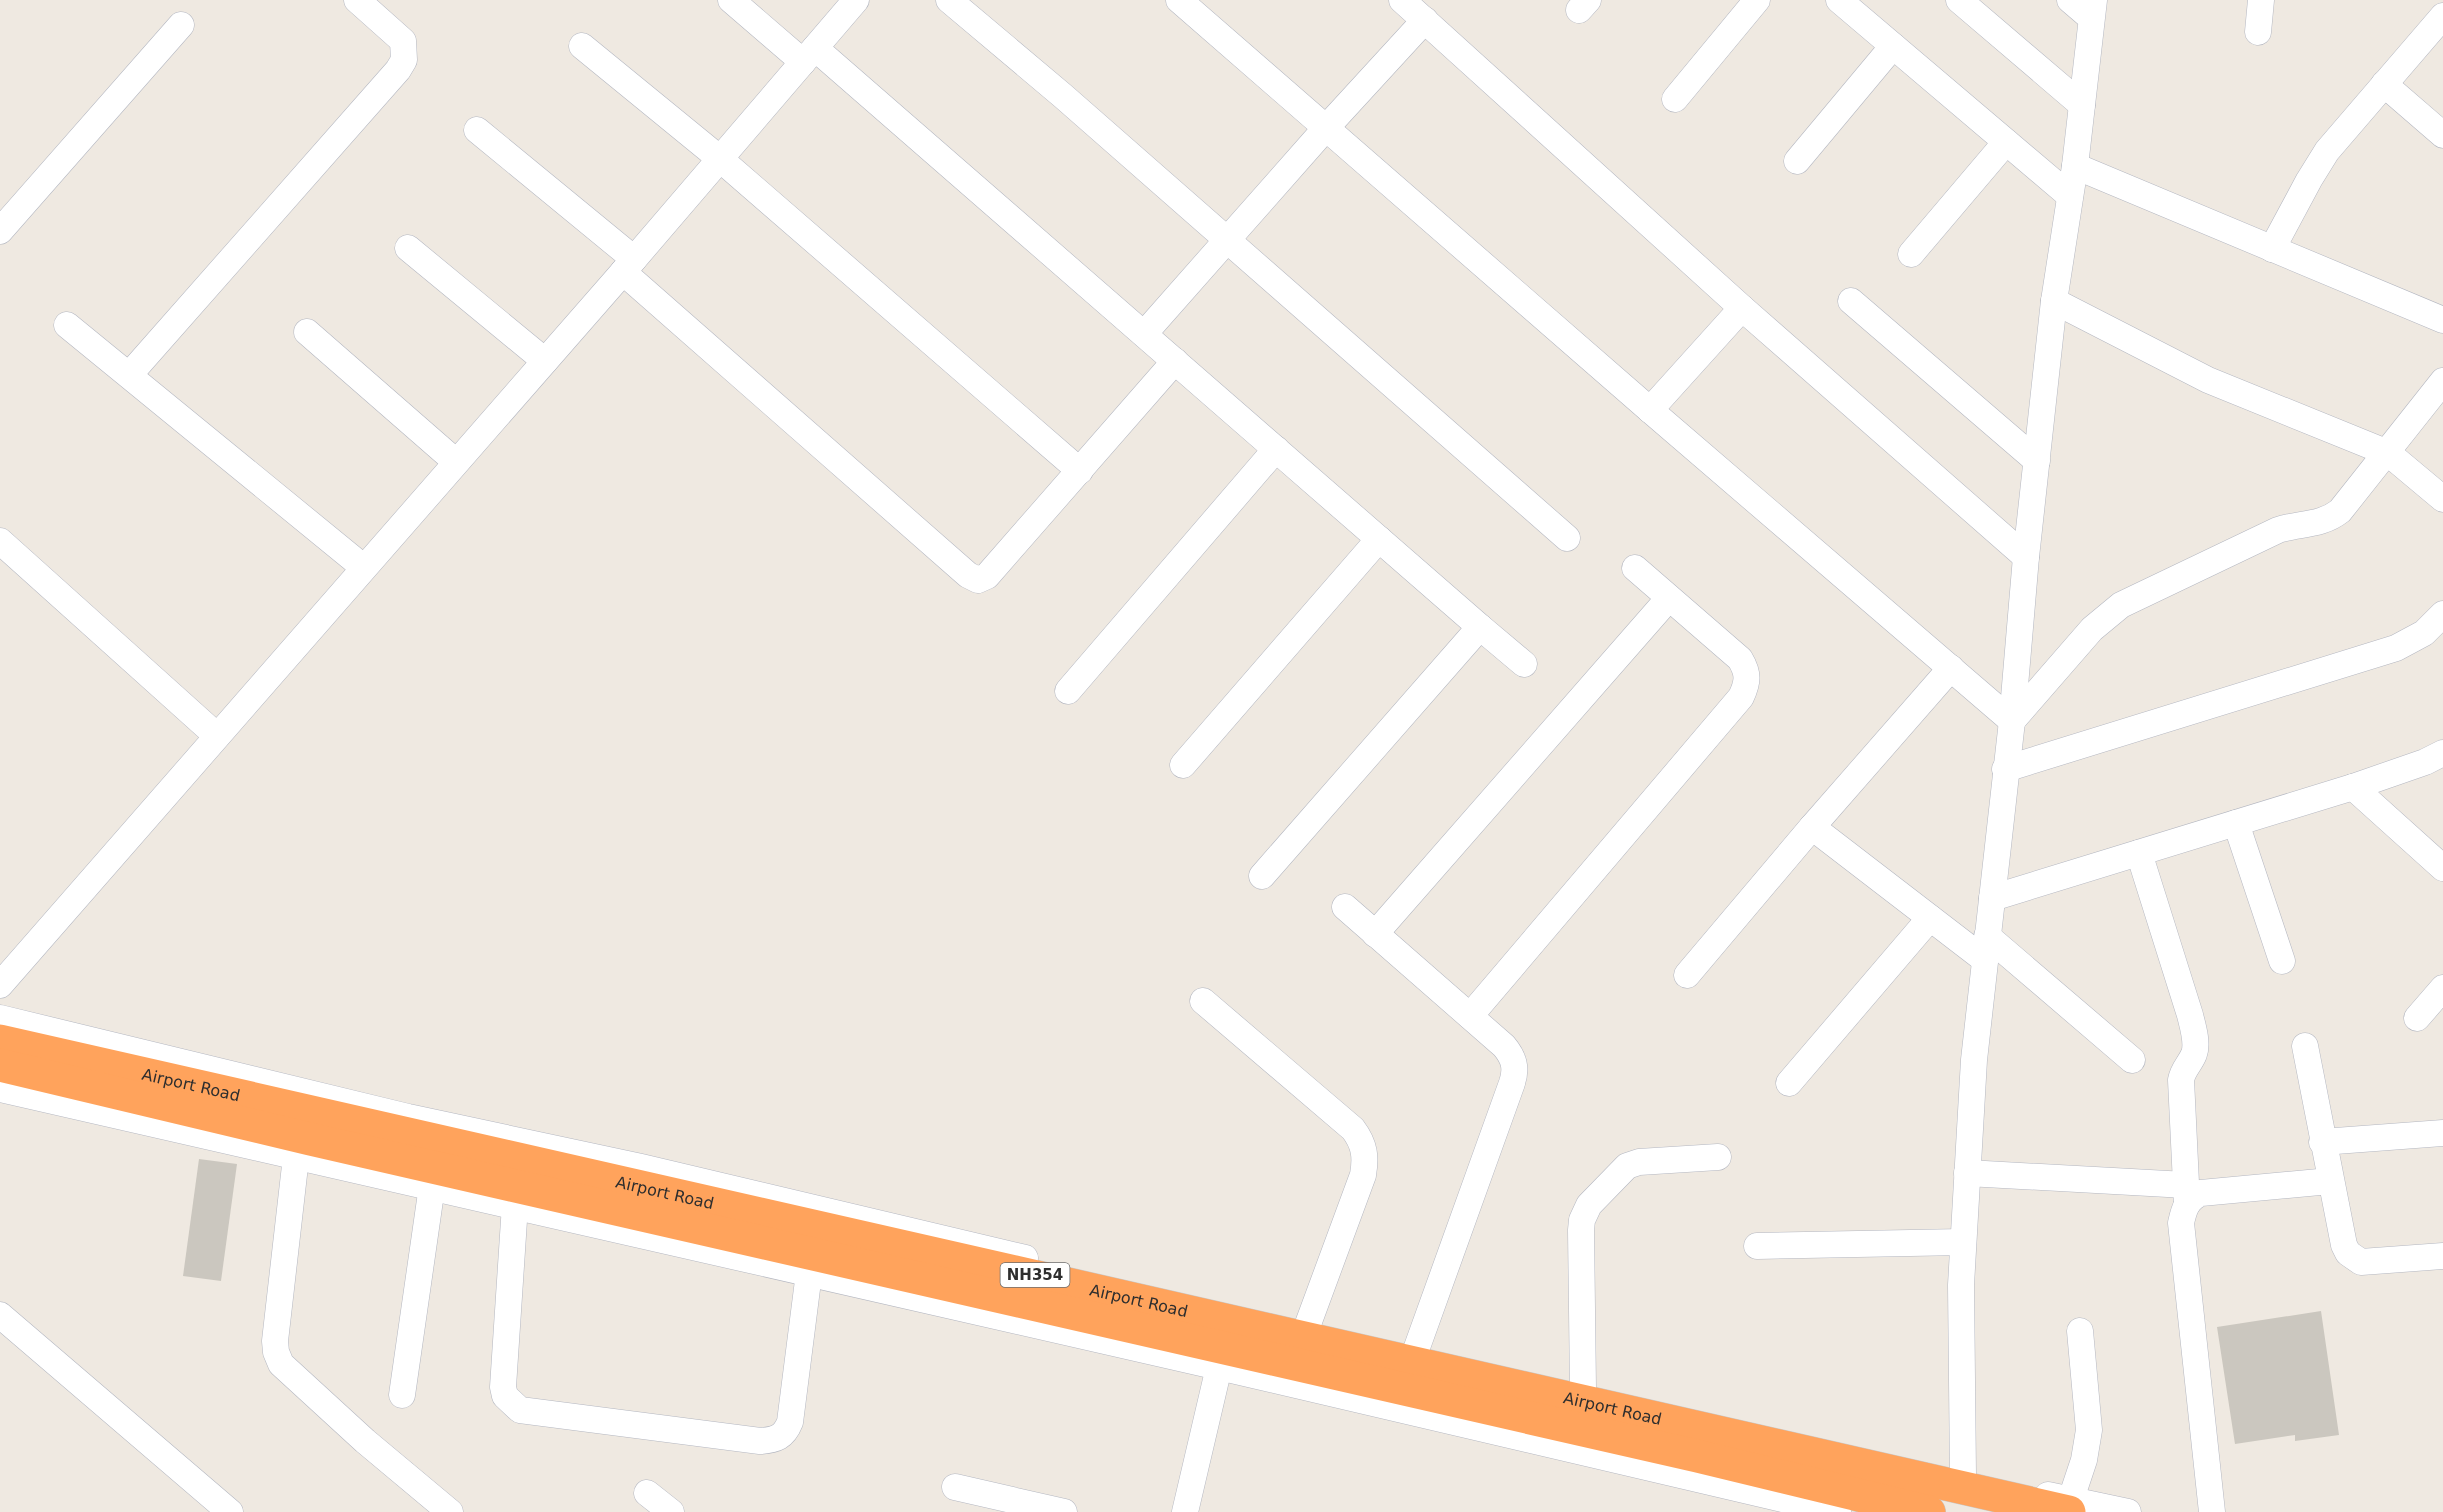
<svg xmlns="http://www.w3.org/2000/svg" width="2443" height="1512" font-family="'DejaVu Sans',sans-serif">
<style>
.building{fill:#cbc7bf}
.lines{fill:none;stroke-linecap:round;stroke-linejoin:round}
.street-casing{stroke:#b4b7c1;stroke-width:27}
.highway-casing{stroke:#c9c9c9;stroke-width:34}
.street{stroke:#fff;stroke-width:26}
.highway{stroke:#ffa35c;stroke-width:33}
.labels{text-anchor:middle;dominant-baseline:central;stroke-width:4.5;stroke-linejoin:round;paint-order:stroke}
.shield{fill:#fff;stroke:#6d6d6d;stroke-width:1.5}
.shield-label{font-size:15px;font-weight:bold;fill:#2e2e2e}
.street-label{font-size:16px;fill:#2e2e2e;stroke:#fff}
</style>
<rect width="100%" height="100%" fill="#efe9e1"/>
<g class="building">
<polygon points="199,1159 237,1164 221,1281 183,1276"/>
<polygon points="2321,1311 2339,1435 2295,1441 2295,1435 2235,1444 2217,1327"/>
</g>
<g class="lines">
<g class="street-casing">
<g id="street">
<polyline points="731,0 803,62"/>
<polyline points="949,0 1063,96 1567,538"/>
<path d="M1179,0L1650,410L2012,721L2092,629L2121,605L2278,530C2299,523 2321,526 2340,511L2443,381"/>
<polyline points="1402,0 1742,308 2026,557"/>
<polyline points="1839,0 2070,196"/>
<polyline points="1959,0 2082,105"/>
<polyline points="2070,0 2091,18"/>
<polyline points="1579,10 1588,0"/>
<polyline points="2258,32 2261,0"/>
<polyline points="582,46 719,158 1080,471"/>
<polyline points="815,48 1480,627 1262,876"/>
<polyline points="2384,84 2443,135"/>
<polyline points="1675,99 1757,0"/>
<polyline points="477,130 634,259"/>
<polyline points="1797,161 1893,46"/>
<polyline points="2075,166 2443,320"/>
<polyline points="0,231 181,25"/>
<polyline points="408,248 545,361"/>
<polyline points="2272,249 2309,180 2327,151 2443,16"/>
<polyline points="1911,254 2006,142"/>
<polyline points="623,272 968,575 978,580 987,576 1175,361"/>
<polyline points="1851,301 2037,461"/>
<polyline points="2054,301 2208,380 2388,453 2443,499"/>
<polyline points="67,325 363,567"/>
<polyline points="307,332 456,462"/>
<polyline points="1144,334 1325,129 1425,20"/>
<polyline points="130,374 398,70 404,60 403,41 357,0"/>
<polyline points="1650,410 1742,308"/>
<polyline points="0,541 217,736"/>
<polyline points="1480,627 1524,664"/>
<polyline points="1068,691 1276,449"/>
<polyline points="1183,765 1379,539"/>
<polyline points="2005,769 2396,648 2424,633 2443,614"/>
<polyline points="2353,787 2443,868"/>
<polyline points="2236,823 2282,961"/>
<polyline points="1812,827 1951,668"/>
<path d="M2139,853L2190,1015C2193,1027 2198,1043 2194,1054C2190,1064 2183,1069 2181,1080L2187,1204"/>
<polyline points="1992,898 2353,787 2425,762 2443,753"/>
<path d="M1345,907L1504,1046C1514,1058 1517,1068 1512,1083L1416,1350"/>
<polyline points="1375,934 1669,598"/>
<polyline points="1987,936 2132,1060"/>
<polyline points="1687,975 1812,827 1985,960"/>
<polyline points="0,985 623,272 856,0"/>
<path d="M1203,1001L1353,1129C1365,1145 1366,1157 1363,1175L1308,1324"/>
<path d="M1470,1016L1741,697C1748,682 1749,674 1740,659L1635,568"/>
<polyline points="0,1018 408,1117 641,1167 1025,1258"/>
<polyline points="2417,1018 2443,988"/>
<polyline points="2305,1046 2344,1245 2348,1253 2361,1262 2443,1256"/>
<polyline points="1789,1083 1930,918"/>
<polyline points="0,1089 1219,1367 1838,1512"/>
<polyline points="2322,1142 2443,1133"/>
<polyline points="296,1157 275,1341 276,1352 281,1364 365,1441 450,1512"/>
<polyline points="1967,1173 2186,1185"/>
<path d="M515,1205L503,1387L505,1396L520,1410L760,1441C776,1440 784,1437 790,1422L809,1273"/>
<polyline points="1757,1246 1963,1242"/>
<polyline points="0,1315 230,1512"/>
<polyline points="1583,1389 1581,1230 1582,1220 1589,1205 1627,1166 1639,1162 1718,1157"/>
<polyline points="402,1395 432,1186"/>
<polyline points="1963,1476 1961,1285 1974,1060 2012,721 2026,557 2054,301 2075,166 2094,0"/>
<polyline points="955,1487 1064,1512"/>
<polyline points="647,1493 671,1512"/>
<polyline points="2048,1495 2128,1512"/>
<polyline points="2071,1499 2084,1460 2089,1430 2080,1331"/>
<polyline points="1185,1512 1219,1367"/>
<path d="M2212,1512L2181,1223C2184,1209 2187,1199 2201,1193L2330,1181"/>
</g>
</g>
<g class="highway-casing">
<g id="highway">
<path id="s1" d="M0,1041L2069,1512"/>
<polyline points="0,1065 310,1139 1697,1456 1929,1512"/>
</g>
</g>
<use href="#street" class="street"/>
<use href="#highway" class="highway"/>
</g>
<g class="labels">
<rect class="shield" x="1000.5" y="1263" width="69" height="24" rx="4.5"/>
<g class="shield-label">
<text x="1035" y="1275">NH354</text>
</g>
<g class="street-label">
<text stroke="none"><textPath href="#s1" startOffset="196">Airport Road</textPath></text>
<text stroke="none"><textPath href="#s1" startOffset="682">Airport Road</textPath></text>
<text stroke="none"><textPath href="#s1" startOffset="1168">Airport Road</textPath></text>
<text stroke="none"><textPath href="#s1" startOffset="1654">Airport Road</textPath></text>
</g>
</g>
</svg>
